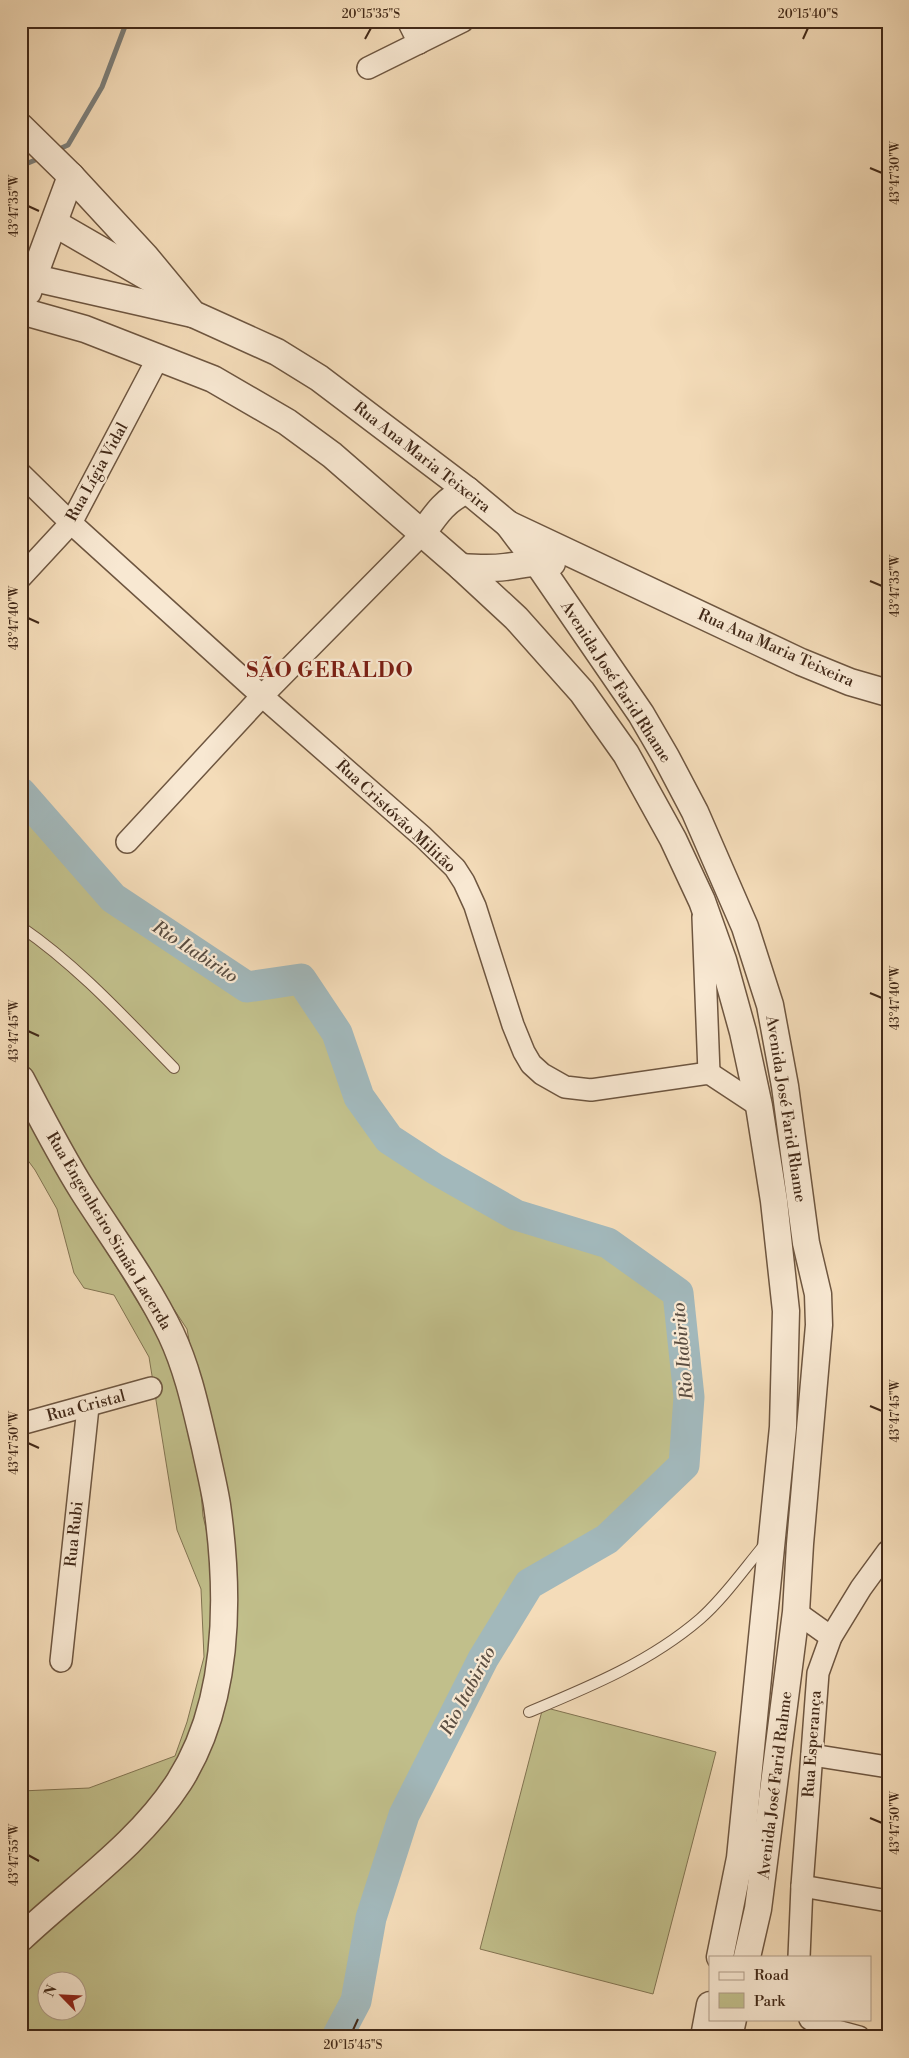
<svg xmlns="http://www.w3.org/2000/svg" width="909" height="2058" font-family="'Libre Bodoni',serif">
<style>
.green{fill:#c1bf8b;stroke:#827452;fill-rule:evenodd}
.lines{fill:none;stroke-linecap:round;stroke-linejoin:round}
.stream{stroke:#7c7f7a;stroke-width:5}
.river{stroke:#a2b8bb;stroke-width:31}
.service-casing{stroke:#6e5640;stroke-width:12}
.minor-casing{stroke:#6e5640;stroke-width:24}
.tertiary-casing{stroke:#6e5640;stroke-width:29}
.service{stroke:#f8e8d2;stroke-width:10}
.minor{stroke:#f8e8d2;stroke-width:21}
.tertiary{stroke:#f8e8d2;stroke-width:26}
.ticks{fill:none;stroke:#422918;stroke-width:2}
.labels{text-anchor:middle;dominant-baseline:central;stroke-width:4.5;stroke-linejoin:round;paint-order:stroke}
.street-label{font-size:16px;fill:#422918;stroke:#f8e8d2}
.water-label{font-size:18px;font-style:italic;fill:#5a4d41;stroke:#f8e8d2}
.district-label{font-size:21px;font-weight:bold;letter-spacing:1px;fill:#7a1f14;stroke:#f8e8d2}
.neatline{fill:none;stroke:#422918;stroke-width:2}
.ticks-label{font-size:12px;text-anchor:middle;fill:#422918}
</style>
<rect width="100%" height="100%" fill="#f4dcb9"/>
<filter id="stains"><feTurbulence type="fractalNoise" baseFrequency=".004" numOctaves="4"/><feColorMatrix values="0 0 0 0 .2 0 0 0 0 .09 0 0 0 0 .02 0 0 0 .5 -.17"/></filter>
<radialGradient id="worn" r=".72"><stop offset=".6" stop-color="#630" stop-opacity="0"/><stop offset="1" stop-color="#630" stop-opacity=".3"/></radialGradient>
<g class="green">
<path d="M21,793L113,898L247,987L301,979L337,1033L359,1097L389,1139L435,1169L516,1215L608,1243L678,1293L689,1397L684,1465L607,1539L529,1584L483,1659L404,1815L371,1918L356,2001L337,2037H21V1791L89,1788L175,1756L187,1722L204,1657L201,1589L177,1530L149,1357L114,1295L84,1288L74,1273L57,1209L35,1170L21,1151V1102L102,1244L156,1332L195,1423L203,1516L213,1558L218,1497L187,1329L87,1178L21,1063ZM48,1980H78V2010H48Z"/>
<polygon points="543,1707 716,1752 653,1994 480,1949"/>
</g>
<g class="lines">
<g class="stream">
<polyline points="57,150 68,145 102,87 127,21"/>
<polyline points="21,166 40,158"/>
</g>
<polyline class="river" points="21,793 113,898 247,987 301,979 337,1033 359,1097 389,1139 435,1169 516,1215 608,1243 678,1293 689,1397 684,1465 607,1539 529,1584 483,1659 404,1815 371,1918 356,2001 337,2037"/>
<g class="service-casing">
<g id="service">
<path d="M21,927C78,966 126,1019 174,1068"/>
<path d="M529,1712C589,1687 650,1662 700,1619C724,1598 744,1569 765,1544"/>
</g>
</g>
<g class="minor-casing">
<g id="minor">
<polyline points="408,21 419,43"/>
<polyline points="368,68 463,21"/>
<polyline points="21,474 71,523 262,696 423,837 455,868 464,882 475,906 513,1025 524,1052 531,1064 542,1074 565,1087 591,1090 709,1073 759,1106"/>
<polyline points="21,577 71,523 159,356"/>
<polyline points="127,842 262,696 422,534"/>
<polyline points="703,917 709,1073"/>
<polyline points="21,1424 151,1388"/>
<polyline points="796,1612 831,1637"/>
<polyline points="61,1661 88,1407"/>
<polyline points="812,1755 888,1767"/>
<polyline points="802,1886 888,1901"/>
<polyline points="799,1957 802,1886 818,1673 831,1637 861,1588 888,1551"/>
<polyline points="810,2019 833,2030 859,2037"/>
</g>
</g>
<g class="tertiary-casing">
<g id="tertiary">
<polyline points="21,127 71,176 145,256 193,314 277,352 319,378 467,490 508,524 801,662 850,682 888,693"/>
<polyline points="54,223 163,286"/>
<polyline points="21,275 193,314"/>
<polyline points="28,292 71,176"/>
<polyline points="21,311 85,329 213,379 287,422 332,455 461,567 516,618 582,692 626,754 673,839 702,901 723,960 743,1032 759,1106 774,1201 786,1311 783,1427 740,1858 720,1957"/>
<polyline points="508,524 536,561 641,714 666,757 695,812 745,927 770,1005 785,1086 806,1243 818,1294 819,1325 800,1544 796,1612 758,1909 747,1957"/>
<path d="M422,534C436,514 445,500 467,490"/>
<path d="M461,567C475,568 490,569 505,567C522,565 534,561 552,563"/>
<path d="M21,1079C41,1117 61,1156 83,1191C113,1238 147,1284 171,1334C188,1370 196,1409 205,1447C209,1466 214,1486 217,1505C230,1597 230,1702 179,1782C139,1844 74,1888 21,1938"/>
<polyline points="704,2037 710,2005"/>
<polyline points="729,2037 733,2019"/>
</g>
</g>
<use href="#service" class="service"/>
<use href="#minor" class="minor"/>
<use href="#tertiary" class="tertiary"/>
</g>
<path class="ticks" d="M365,39L371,28M803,39L808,28M870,168L882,173M28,206L39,211M870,581L882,586M28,618L39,623M870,993L882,998M28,1031L39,1036M870,1406L882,1411M28,1443L39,1448M870,1818L882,1823M28,1855L39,1861M353,2030L358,2019"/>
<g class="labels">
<g class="street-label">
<text transform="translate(422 457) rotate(38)">Rua Ana Maria Teixeira</text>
<text transform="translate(97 472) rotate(-61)">Rua Lígia Vidal</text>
<text transform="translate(776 648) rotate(24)">Rua Ana Maria Teixeira</text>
<text transform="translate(616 682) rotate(57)">Avenida José Farid Rhame</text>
<text transform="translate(396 816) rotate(43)">Rua Cristóvão Militão</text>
<text transform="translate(786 1109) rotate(81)">Avenida José Farid Rhame</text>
<text transform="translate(109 1231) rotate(59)">Rua Engenheiro Simão Lacerda</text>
<text transform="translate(86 1406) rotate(-15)">Rua Cristal</text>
<text transform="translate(74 1534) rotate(-84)">Rua Rubi</text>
<text transform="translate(812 1744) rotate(-86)">Rua Esperança</text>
<text transform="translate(775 1785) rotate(-83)">Avenida José Farid Rahme</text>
</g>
<g class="water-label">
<text transform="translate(195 952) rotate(33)">Rio Itabirito</text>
<text transform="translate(683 1351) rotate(-95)">Rio Itabirito</text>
<text transform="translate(468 1691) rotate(-62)">Rio Itabirito</text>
</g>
<g class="district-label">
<text x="330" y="671">SÃO GERALDO</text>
</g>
</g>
<rect width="909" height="2058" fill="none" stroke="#f4dcb9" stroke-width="55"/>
<rect x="709" y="1956" width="162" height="65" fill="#f8e8d2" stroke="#af9c88"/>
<rect x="719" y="1972" width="25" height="8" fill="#f8e8d2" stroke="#af9c88"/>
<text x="754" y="1980" font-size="15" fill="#422918">Road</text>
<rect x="719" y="1993" width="25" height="15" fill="#c1bf8b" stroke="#af9c88"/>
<text x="754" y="2006" font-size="15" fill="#422918">Park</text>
<g transform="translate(62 1996) rotate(294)"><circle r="24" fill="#f8e8d2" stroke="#af9c88"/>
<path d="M0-4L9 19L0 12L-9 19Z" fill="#8f2418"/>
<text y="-8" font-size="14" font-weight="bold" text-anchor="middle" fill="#422918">N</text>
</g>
<rect x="28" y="28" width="854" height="2002" class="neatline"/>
<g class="ticks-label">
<text x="371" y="18">20°15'35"S</text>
<text x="808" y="18">20°15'40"S</text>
<text transform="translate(895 173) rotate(-90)" y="4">43°47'30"W</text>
<text transform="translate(14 206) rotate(-90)" y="4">43°47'35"W</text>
<text transform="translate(895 586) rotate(-90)" y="4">43°47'35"W</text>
<text transform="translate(14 618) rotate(-90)" y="4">43°47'40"W</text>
<text transform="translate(895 998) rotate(-90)" y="4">43°47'40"W</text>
<text transform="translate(14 1031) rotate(-90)" y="4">43°47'45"W</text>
<text transform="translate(895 1411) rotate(-90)" y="4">43°47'45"W</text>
<text transform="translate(14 1443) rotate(-90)" y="4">43°47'50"W</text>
<text transform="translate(895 1823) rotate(-90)" y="4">43°47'50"W</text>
<text transform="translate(14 1855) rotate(-90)" y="4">43°47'55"W</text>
<text x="353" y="2049">20°15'45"S</text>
</g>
<rect width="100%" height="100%" filter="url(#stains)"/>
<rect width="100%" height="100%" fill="url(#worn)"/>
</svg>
